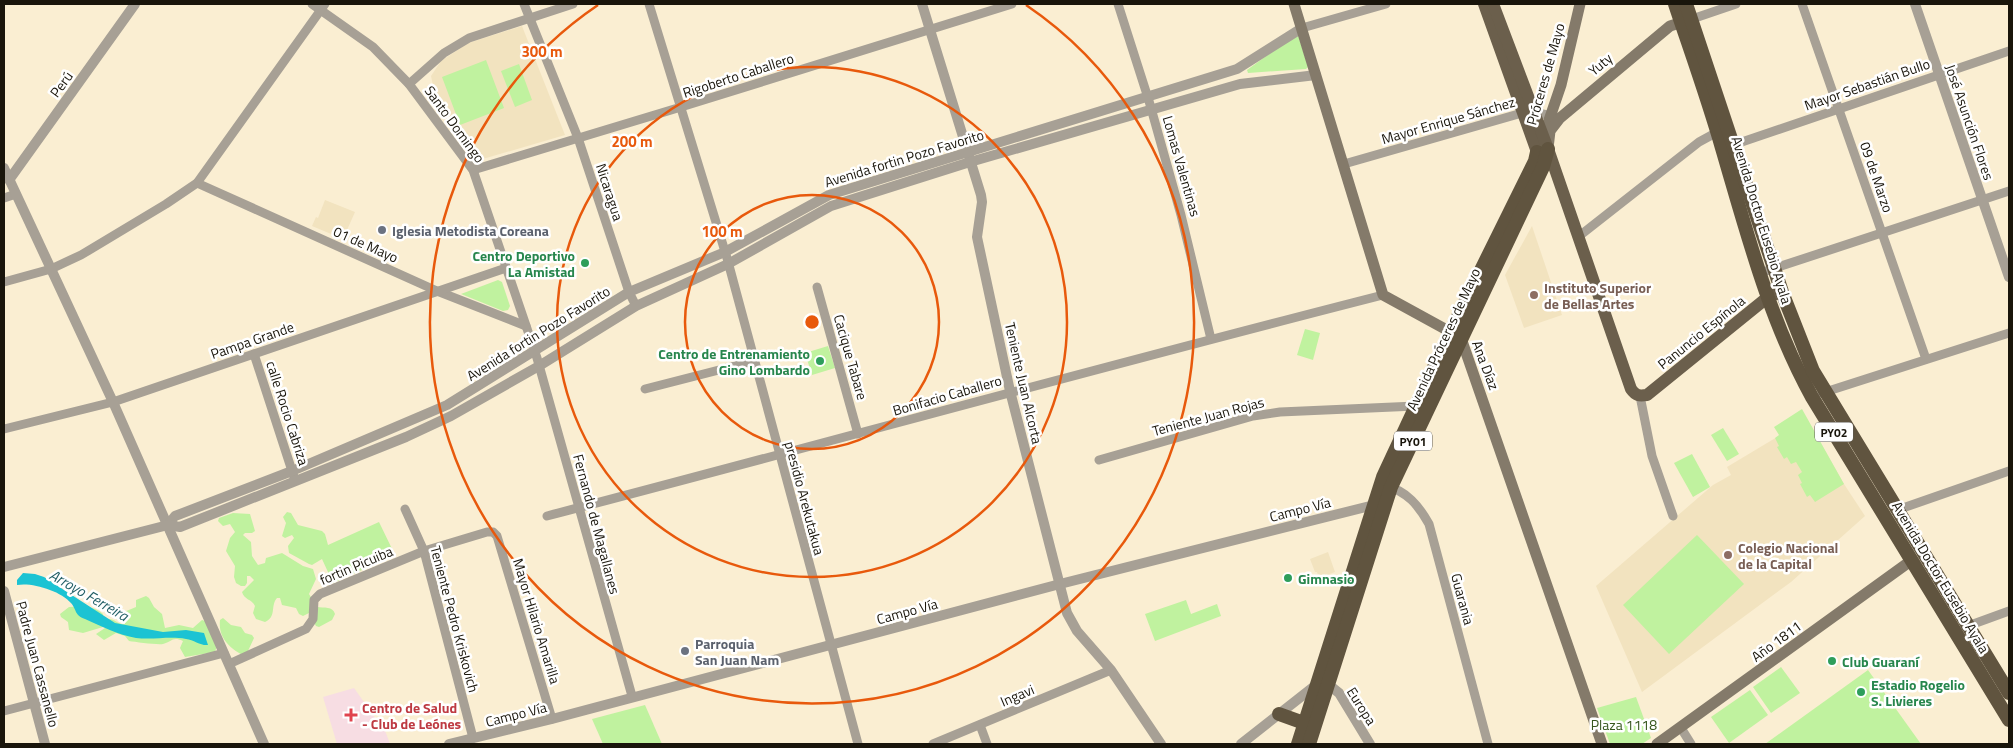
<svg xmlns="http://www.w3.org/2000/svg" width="2013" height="748" font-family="'Titillium Web',sans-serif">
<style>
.built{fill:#f2e3bf}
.medical{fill:#f7dde3}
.green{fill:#c0f29f}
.water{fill:#1cc3d3}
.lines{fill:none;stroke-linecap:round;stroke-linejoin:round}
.minor{stroke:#a7a095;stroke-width:9}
.tertiary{stroke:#a7a095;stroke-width:10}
.secondary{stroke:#847a6a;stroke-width:11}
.primary{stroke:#6b5f4c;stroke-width:12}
.trunk{stroke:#60543f;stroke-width:14}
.ring{fill:none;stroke:#e8590c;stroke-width:2.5}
.worship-dot{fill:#6b7280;stroke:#fff;stroke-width:2}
.leisure-dot{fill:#2e9e5b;stroke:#fff;stroke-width:2}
.education-dot{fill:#8d6e63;stroke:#fff;stroke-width:2}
.health-dot{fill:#e0444e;stroke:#fff;stroke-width:2}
.labels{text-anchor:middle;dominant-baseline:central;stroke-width:5;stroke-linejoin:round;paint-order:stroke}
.shield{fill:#fff;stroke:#5e5b54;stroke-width:1}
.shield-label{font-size:12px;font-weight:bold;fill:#19150b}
.street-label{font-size:14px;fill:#19150b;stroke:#fff}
.worship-label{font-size:14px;font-weight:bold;fill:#5b616d;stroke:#fff;text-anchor:start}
.leisure-label{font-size:14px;font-weight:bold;fill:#27864d;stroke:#fff;text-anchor:start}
.education-label{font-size:14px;font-weight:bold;fill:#785e54;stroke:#fff;text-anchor:start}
.health-label{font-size:14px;font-weight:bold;fill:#be3a42;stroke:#fff;text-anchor:start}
.park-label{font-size:14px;fill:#37571e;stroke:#fff}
.water-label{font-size:15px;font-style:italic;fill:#246067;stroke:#fff}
.centre{fill:#e8590c;stroke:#fff;stroke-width:2.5}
.ring-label{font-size:15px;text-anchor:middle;font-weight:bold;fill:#e8590c;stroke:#fff;stroke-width:5;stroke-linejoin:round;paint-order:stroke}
</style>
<rect width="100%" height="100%" fill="#faeed2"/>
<g class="built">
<polygon points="522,26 565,135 476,161 435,95 431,76 441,61 468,43"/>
<polygon points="325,200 355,212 343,239 312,226 316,217 318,218"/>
<polygon points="1532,226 1562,315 1524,328 1505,275"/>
<polygon points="1807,419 1844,484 1865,516 1791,582 1642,692 1596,586 1713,485 1731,475 1727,467"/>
<polygon points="1328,552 1335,572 1319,578 1317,572 1315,572 1310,559"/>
</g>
<polygon class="medical" points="354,688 386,733 390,744 337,744 323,697"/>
<g class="green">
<polygon points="1296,34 1298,35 1308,67 1306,69 1248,73 1247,70"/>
<polygon points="486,60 504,108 460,125 442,77"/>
<polygon points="519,64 532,100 515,107 501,71"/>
<polygon points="498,280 502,282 510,306 508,310 503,311 461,294"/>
<polygon points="1305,329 1320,333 1313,360 1297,355"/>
<polygon points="828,346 835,368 812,375 805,353"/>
<polygon points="1802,409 1844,484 1815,502 1810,495 1807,497 1800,484 1802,483 1798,475 1802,472 1796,462 1791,464 1787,457 1784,459 1777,447 1779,446 1775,438 1779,435 1774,427"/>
<polygon points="1723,428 1739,454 1727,461 1711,435"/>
<polygon points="1692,454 1710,487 1693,497 1674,463"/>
<polygon points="287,512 291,513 298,525 322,531 325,534 328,545 379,522 395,555 333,583 322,559 312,565 309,564 289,553 288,546 294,538 292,535 285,538 282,536 286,523 283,517"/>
<path d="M233,513L250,514L255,531L252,533H245L243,535L251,542L252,556L258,565L265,563L266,558L282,553L303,566L313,569L316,579L309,594L317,607C324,608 333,606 335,614L332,620L319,627L316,626L309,613L303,616L299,614L296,608L282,605L280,598H277C270,606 277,617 265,622L256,619L253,613L255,606C252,599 244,600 242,592L254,580L250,576H247V583L245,586H241L236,583L234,577L235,566L226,551L230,538L235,532L230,524L223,526L218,521L219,518Z"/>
<polygon points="1697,535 1744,584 1669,654 1623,605"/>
<path d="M146,596L149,598L154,607L162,614L165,628L179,625L193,628L202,620L205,621L217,645L215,652L185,657L180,648L183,641C172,636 172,642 163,644C157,645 136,642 129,641L125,636L116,633L104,640L96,634L105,628L109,619C115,619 118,625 125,624L124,612L136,607V600Z"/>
<polygon points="1186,600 1191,614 1217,604 1221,616 1155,641 1145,614"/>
<path d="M69,607C81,606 95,606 103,614V627L83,633L69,630L68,622L61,617L60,614Z"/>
<path d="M223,618L231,625L241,627L245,633L252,635L254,638L248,651L243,655C229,648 218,637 220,620Z"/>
<polygon points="1781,667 1800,693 1771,713 1753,687"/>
<polygon points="1868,670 1921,744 1765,744"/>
<polygon points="1750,690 1768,715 1729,743 1711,717"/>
<polygon points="1636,697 1651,738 1642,744 1610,744 1597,708"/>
<polygon points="645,705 662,744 603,744 592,719"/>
</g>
<path class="water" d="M23,573L35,574L44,577L115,623L163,632L186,630L204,633L208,645C201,646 194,640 186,639C170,636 153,640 136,638C118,635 101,626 85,619C74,615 77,610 71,603C61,591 32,582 17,585V580Z"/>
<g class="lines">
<g class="minor">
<polyline points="312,4 373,47 409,84 473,170 537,358 632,696"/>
<polyline points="524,4 578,138 629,292 636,306"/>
<polyline points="649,4 727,258 858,744"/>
<polyline points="1118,4 1149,101 1181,215 1211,339"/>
<polyline points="1802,4 1926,359"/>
<polyline points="1692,19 1736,4"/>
<polyline points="1302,28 1386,4"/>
<polyline points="409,84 444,53 469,38 573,4"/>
<polyline points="1730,146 2009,51"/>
<polyline points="1344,164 1522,113 1534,112 1556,117"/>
<polyline points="473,170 681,107 1012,4"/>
<polyline points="197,183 437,291 526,326"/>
<polyline points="4,198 16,194"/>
<polyline points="1578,237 1699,142 1721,130"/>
<polyline points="1760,273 2009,191"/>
<polyline points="4,282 51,269 81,255 166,204 197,183 325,4"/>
<polyline points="817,287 858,434"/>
<polyline points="254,354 294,477"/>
<polyline points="645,389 754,361"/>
<polyline points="1822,393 2009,333"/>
<polyline points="1640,396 1652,456 1673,516"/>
<polyline points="4,429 113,402 506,268"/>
<polyline points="1099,460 1253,416 1280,412 1416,406"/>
<path d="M1386,486C1407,491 1419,506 1429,524L1488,744"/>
<polyline points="405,509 424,551 473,738"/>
<polyline points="1897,510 2009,471"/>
<path d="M547,516C826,443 1104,366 1383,295"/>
<polyline points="1965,627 2009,611"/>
<polyline points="229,664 306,629 313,619 314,600 320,594 424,551 487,532 493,532 497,536 552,719"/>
<polyline points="4,711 224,653"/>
<polyline points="980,725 987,744"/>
<polyline points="1681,728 1691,744"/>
<polyline points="933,744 1111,670"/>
</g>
<g class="tertiary">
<polyline points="922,4 981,195 982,202 977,237 1010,391 1067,613 1077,631 1111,670 1161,744"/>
<polyline points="1915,4 2009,277"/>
<polyline points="4,168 113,402 264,744"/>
<polyline points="9,180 135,4"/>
<polyline points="168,525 175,516 292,471 447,405 629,292 725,252 829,195 1237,69 1302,28"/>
<polyline points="4,567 168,525 180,527 406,437 451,416 539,366 636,306 728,264 831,206 970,162 1240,84 1316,75"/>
<polyline points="4,591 45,744"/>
<polyline points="449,744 552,719 1060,584 1374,505"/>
<polyline points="1241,744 1316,685 1329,685 1339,693 1370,744"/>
</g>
<g class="secondary">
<polyline points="1294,4 1383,295 1456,335 1463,344 1602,744"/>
<polyline points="1545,132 1561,85 1580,4"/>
<polyline points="1548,148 1550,131 1560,118 1670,26 1689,20"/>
<polyline points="1657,744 1912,560"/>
</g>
<g class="primary">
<polyline points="1484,4 1537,152"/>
<path d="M1493,4L1548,149L1631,389C1636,396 1639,396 1647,395L1768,297L1776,294"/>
</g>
<g class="trunk">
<path d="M1675,4C1691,52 1708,99 1722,148C1747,233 1769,319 1812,397L2009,720"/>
<polyline points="1686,4 1782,292 1813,371 2009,693"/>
<polyline points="1279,714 1304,723"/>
<polyline points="1298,744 1383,477 1451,331 1535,161 1537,152"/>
<polyline points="1309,744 1391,487 1543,167 1548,149"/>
</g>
</g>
<g class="ring">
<circle cx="812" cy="322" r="127"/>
<circle cx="812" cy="322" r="255"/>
<path d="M1026 5A382 382 0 1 1 598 5"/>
</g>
<g class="worship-dot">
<circle cx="382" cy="230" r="5"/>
<circle cx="685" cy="651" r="5"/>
</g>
<g class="leisure-dot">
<circle cx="585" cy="263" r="5"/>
<circle cx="820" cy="361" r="5"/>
<circle cx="1288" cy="578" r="5"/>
<circle cx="1832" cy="661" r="5"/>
<circle cx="1861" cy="692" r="5"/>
</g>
<g class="education-dot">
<circle cx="1534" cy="295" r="5"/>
<circle cx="1728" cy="555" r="5"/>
</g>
<path class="health-dot" d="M348.5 707.5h5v5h5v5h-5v5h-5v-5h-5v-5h5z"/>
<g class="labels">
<g class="shield">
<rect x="1815" y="422.5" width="38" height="19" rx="4"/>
<rect x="1394" y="431.5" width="38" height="19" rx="4"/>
</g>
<g class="shield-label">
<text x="1834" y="432">PY02</text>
<text x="1413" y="441">PY01</text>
</g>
<g class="street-label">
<text transform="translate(1600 64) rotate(-40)">Yuty</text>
<text transform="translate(1545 74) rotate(-74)">Próceres de Mayo</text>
<text transform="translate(738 75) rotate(-18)">Rigoberto Caballero</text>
<text transform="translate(61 84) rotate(-54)">Perú</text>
<text transform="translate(1867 84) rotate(-19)">Mayor Sebastián Bullo</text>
<text transform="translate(1448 120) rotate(-16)">Mayor Enrique Sánchez</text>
<text transform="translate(1970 122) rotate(71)">José Asunción Flores</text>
<text transform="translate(455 124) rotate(54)">Santo Domingo</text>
<text transform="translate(904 158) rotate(-17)">Avenida fortin Pozo Favorito</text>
<text transform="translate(1182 166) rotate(74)">Lomas Valentinas</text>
<text transform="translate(1877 177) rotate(71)">09 de Marzo</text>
<text transform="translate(610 192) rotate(72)">Nicaragua</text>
<text transform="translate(1762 220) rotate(73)">Avenida Doctor Eusebio Ayala</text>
<text transform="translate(366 244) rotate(24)">01 de Mayo</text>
<text transform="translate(1701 332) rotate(-39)">Panuncio Espínola</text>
<text transform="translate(538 333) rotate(-32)">Avenida fortin Pozo Favorito</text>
<text transform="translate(1443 339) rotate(-65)">Avenida Próceres de Mayo</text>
<text transform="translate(252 340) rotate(-19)">Pampa Grande</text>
<text transform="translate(851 357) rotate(74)">Cacique Tabare</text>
<text transform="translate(1486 365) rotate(69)">Ana Díaz</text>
<text transform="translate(1024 383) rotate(77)">Teniente Juan Alcorta</text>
<text transform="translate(947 395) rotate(-16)">Bonifacio Caballero</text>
<text transform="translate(288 413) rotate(72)">calle Rocio Cabriza</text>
<text transform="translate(1208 416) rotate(-15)">Teniente Juan Rojas</text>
<text transform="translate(805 498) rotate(75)">presidio Arekutakua</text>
<text transform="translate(1300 509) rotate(-14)">Campo Vía</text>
<text transform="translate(597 524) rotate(75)">Fernando de Magallanes</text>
<text transform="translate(356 565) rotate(-23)">fortin Picuiba</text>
<text transform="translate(1941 577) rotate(59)">Avenida Doctor Eusebio Ayala</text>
<text transform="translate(1463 599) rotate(75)">Guarania</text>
<text transform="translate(907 611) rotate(-15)">Campo Vía</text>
<text transform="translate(455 619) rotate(75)">Teniente Pedro Kriskovich</text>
<text transform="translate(537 621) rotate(73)">Mayor Hilario Amarilla</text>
<text transform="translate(1776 641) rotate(-36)">Año 1811</text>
<text transform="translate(38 664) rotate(75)">Padre Juan Cassanello</text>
<text transform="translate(1017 695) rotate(-23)">Ingavi</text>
<text transform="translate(1362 706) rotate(58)">Europa</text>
<text transform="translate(516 714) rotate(-14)">Campo Vía</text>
</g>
<g class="worship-label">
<text x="392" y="230">Iglesia Metodista Coreana</text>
<text x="695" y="643">Parroquia<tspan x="695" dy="16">San Juan Nam</tspan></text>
</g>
<g class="leisure-label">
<text x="575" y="255" text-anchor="end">Centro Deportivo<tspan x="575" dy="16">La Amistad</tspan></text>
<text x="810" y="353" text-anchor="end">Centro de Entrenamiento<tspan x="810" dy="16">Gino Lombardo</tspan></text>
<text x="1298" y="578">Gimnasio</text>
<text x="1842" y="661">Club Guaraní</text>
<text x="1871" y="684">Estadio Rogelio<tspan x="1871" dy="16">S. Livieres</tspan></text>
</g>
<g class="education-label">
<text x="1544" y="287">Instituto Superior<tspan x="1544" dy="16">de Bellas Artes</tspan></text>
<text x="1738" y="547">Colegio Nacional<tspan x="1738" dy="16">de la Capital</tspan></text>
</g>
<g class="health-label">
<text x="362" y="707">Centro de Salud<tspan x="362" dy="16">- Club de Leónes</tspan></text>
</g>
<g class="park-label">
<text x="1624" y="724">Plaza 1118</text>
</g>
<g class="water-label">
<text transform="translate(89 595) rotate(30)">Arroyo Ferreira</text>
</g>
</g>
<circle cx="812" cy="322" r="8" class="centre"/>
<g class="ring-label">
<text x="542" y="57">300 m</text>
<text x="632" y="147">200 m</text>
<text x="722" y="237">100 m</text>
</g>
<rect width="2013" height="748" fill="none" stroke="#19150b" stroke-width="10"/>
</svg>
